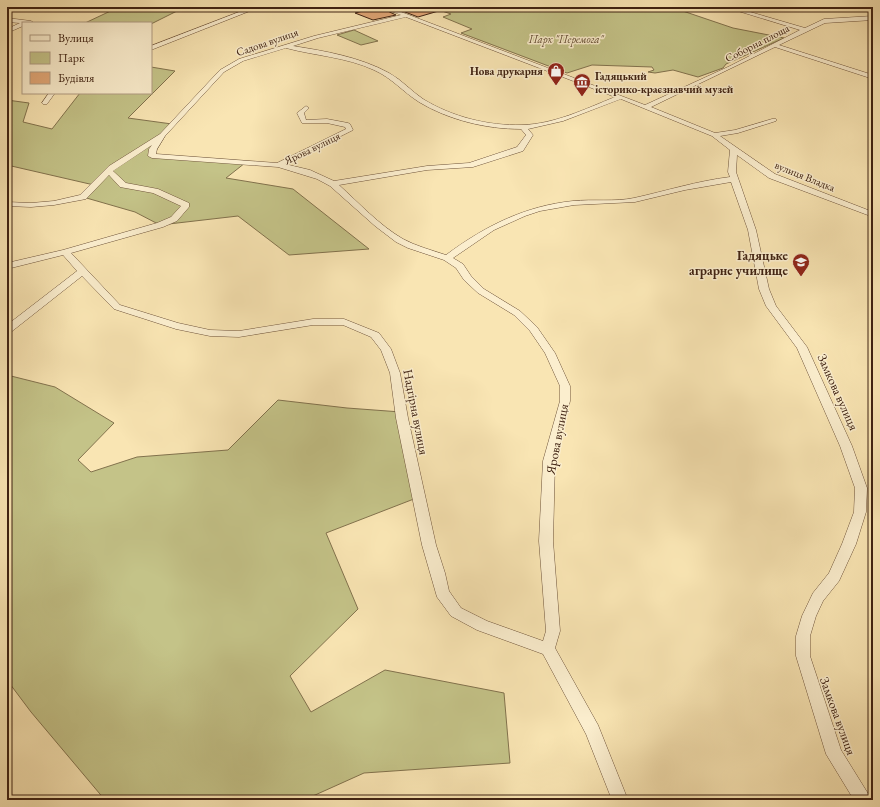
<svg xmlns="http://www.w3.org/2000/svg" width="880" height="807" font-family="'EB Garamond',serif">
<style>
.green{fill:#c4c388;stroke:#82724d}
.building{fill:#e1a777;stroke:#3f2212}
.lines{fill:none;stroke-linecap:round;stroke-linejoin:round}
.minor-casing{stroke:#6e533a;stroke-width:1}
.minor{fill:#fbeece;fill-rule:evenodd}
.labels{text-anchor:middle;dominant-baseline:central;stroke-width:3;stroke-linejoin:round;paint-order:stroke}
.far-park-label{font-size:11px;font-style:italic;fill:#604a30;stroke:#fbeece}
.far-street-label{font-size:11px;fill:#3f2212;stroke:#fbeece}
.far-poi-label{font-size:11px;font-weight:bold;fill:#3f2212;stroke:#fbeece;text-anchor:end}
.poi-label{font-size:13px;font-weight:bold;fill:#3f2212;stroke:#fbeece;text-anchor:end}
.street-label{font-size:13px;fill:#3f2212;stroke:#fbeece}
</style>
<rect width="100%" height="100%" fill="#f9e5b3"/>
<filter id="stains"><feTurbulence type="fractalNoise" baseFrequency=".005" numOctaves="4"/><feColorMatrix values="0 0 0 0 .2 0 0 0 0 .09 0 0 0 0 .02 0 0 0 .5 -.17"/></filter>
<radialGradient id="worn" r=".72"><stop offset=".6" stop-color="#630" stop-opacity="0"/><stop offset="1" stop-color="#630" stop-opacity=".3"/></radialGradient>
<g class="green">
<polygon points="119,7 185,7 151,24 151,23 85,23"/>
<polygon points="430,7 671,7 733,28 784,38 726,64 723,68 698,77 673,70 655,73 648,72 654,70 652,67 592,65 567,73 461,33 472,29 443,17 451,14"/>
<polygon points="354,30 378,41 361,45 337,35"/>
<polygon points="151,67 175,71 128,118 172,124 153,156 245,163 226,178 293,189 369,249 289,255 238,216 160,225 135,212 83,197 94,185 7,165 7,100 29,103 23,122 52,129 80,93 151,93"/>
<polygon points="7,375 55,387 114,423 78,460 91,472 137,457 228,450 278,400 347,408 401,412 419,497 326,533 358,609 290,676 311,712 385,670 504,693 510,763 364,773 304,800 105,800 31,712 7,680"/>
</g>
<g class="building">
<polygon points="379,7 396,15 373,20 355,13"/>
<polygon points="392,7 442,7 442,10 418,17"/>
</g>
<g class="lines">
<g class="minor-casing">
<g id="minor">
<polygon points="252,7 260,7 151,50 151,46"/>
<path d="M380,7H388L645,105L730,66L800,30L725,7H733L805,28L824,19L873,16V20L825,23L779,45L873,75V79L775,47L651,107L715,133L735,130L772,119H776V121L738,133L720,136L775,174L873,212V217L769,178L737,155L736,172L756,230L769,289L776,306L807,347L852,446L867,488L866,512L856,544L839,581L823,601L816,616L810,636V656L841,750L872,800H854L826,754L796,656V636L802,616L813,593L829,573L842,544L854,512L855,488L840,446L797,348L766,306L759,289L748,230L731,182L685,190L635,202L574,205L540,211L525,216L494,230L453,258L463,264L471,276L484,289L520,311L537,327L555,353L570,386V401L555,461L553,541L560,631L555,648L598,725L628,800H612L586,734L543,654L477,630L451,616L437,597L422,545L396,418L390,373L381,350L371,337L343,325H313L239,337L210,336L176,329L114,309L82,276L11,332L7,333V325L77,271L63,255L7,269V263L63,250L157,223L171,217L181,206L153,193L120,187L109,175L86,199L54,205L31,207L7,206V202L31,203L54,201L80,195L109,166L160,134L220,70L239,59L314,36L401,15ZM406,17L615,97C585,109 555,124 522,125C489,126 452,117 423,99C411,91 402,80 389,73C360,57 325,51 293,46L318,38ZM286,48C316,56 346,57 374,70C392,78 403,92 419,102C449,120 486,129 521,129L526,135L517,147L469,163L427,166L334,181L310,170L285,164L353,130L350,124L348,123L327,119L306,120L304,113L309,108L306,106L297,113L302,123H327L345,127L346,129L277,163L156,154L157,149L165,136L224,72L243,61ZM621,99L712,136L730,150L728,172L730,177C697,181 666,191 634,198C615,202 593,199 573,201C525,206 485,226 446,255C431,250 416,246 403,239C379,225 359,203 339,185L427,170L473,167L523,151L533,135L528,129L563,121ZM152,145L149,149L148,156L152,158L278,167L317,179L330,186L375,226L396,242L408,248L444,260L456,268L464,280L478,293L514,315L530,331L545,353L560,386V401L543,461L539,541L546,631L543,641L487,621L461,608L449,591L445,573L436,545L408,418L400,373L391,349L379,333L344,319H313L239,331L210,330L178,323L120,305L71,253L163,227L177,221L189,207V203L158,189L126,183L113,171Z"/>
<polygon points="7,18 31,21 34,23 23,23 23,26 7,33 7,29 20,23 7,22"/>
<polygon points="49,93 55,93 47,104 43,104 42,103"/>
</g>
</g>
<use href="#minor" class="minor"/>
</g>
<defs>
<g id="shop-pin" transform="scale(0.9)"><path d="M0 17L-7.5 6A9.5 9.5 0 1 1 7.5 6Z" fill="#8f2418" stroke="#fbeece"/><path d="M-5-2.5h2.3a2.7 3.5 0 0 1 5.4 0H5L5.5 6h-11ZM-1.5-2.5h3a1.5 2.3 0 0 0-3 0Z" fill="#fff"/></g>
<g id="museum-pin" transform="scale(0.9)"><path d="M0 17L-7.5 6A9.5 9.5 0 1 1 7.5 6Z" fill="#8f2418" stroke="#fbeece"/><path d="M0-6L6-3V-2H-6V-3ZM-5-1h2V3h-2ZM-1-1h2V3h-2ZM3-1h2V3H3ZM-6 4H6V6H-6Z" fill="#fff"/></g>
<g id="university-pin" transform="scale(0.9)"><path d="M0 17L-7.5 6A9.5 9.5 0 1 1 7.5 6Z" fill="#8f2418" stroke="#fbeece"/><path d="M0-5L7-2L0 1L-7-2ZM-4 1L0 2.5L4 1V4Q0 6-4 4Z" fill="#fff"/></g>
</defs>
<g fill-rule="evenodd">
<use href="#shop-pin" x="556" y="71"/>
<use href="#museum-pin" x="582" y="82"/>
<use href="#university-pin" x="801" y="262"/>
</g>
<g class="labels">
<g class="far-park-label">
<text x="566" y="39">Парк "Перемога"</text>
</g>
<g class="far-street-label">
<text transform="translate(267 42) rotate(-19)">Садова вулиця</text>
<text transform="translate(757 43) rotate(-27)">Соборна площа</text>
<text transform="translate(312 148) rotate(-26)">Ярова вулиця</text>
<text transform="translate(805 176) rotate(22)">вулиця Владка</text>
</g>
<g class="far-poi-label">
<text x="543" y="71">Нова друкарня</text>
<text x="595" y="76" text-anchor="start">Гадяцький<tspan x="595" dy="13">історико-краєзнавчий музей</tspan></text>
</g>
<g class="poi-label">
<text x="788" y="255">Гадяцьке<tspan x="788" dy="15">аграрне училище</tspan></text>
</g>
<g class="street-label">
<text transform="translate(838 392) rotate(66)">Замкова вулиця</text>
<text transform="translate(416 412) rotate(79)">Надгірна вулиця</text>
<text transform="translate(557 439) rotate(-79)">Ярова вулиця</text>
<text transform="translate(838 716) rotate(70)">Замкова вулиця</text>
</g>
</g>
<rect width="880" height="807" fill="none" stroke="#f9e5b3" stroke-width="24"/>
<rect x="8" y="8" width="864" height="791" fill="none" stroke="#3f2212" stroke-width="2"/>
<rect x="12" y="12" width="856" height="783" fill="none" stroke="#3f2212"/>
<rect x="22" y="22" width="130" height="72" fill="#fbeece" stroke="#b09c83"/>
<rect x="30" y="35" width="20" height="6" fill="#fbeece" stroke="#b09c83"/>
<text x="58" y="42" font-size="12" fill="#3f2212">Вулиця</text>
<rect x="30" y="52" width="20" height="12" fill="#c4c388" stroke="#b09c83"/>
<text x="58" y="62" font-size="12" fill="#3f2212">Парк</text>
<rect x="30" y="72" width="20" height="12" fill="#e1a777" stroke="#b09c83"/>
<text x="58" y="82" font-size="12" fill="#3f2212">Будівля</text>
<rect width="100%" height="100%" filter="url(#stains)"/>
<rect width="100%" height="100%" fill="url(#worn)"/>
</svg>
